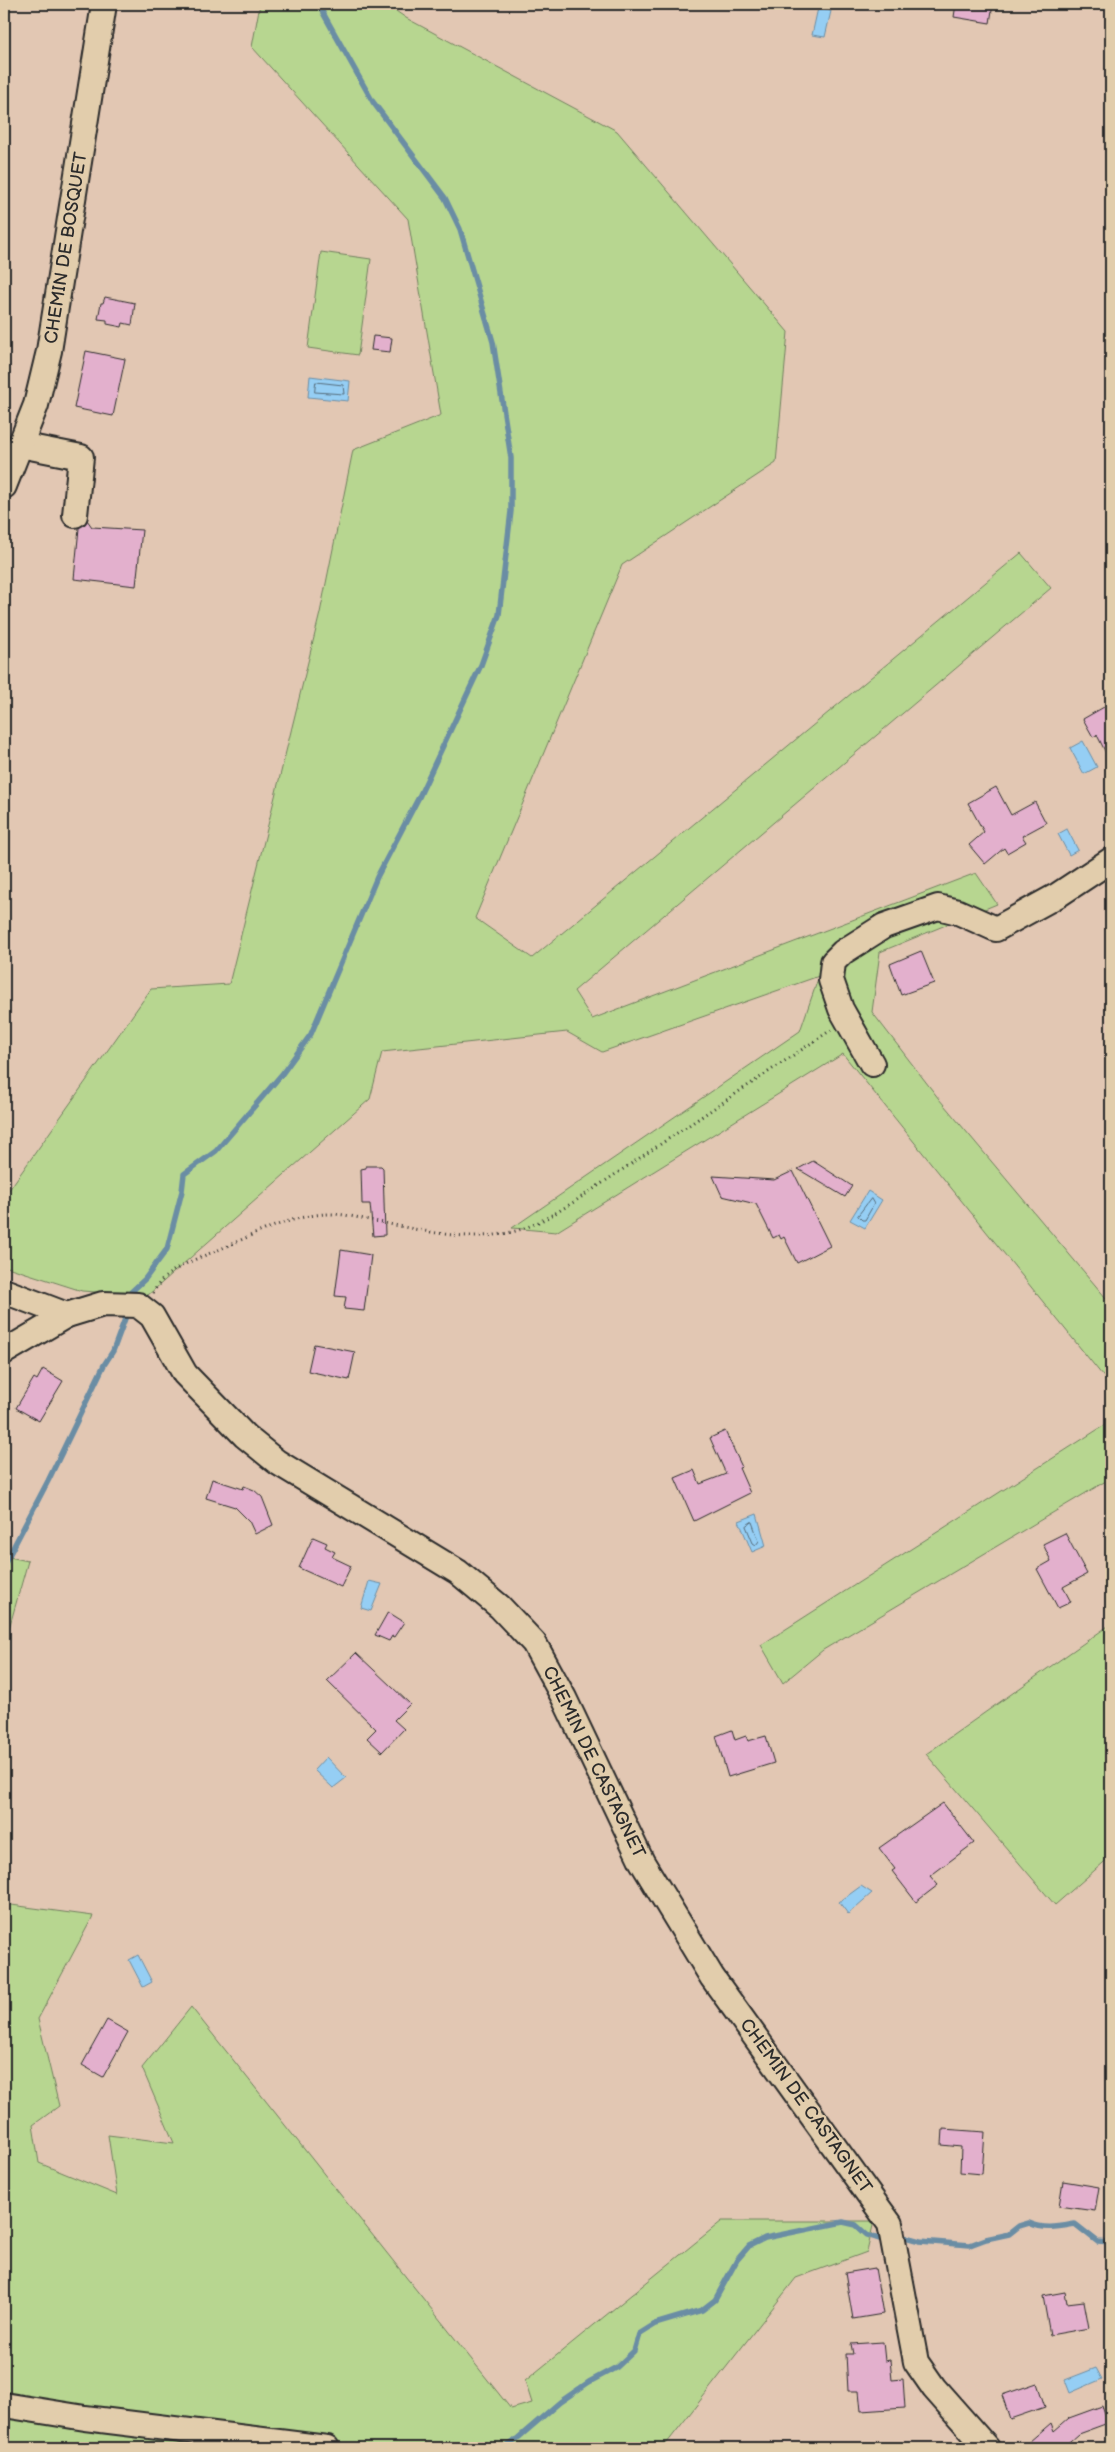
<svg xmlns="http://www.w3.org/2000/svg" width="1115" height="2452" font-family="'Balsamiq Sans',sans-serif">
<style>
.green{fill:#b7d690;stroke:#71805e}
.water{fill:#95cef4;stroke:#6b8da4}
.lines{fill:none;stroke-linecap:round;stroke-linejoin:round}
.shore{stroke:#556c7b;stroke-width:1}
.stream{stroke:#6b8da4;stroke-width:5.5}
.building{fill:#e3b0cd;stroke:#2b2b2b}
.minor-casing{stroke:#2b2b2b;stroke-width:28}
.path{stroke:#2b2b2b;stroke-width:3;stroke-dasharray:1 4;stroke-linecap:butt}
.minor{stroke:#e2cdac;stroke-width:24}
.labels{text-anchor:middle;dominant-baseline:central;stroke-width:4.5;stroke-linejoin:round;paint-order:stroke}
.street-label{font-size:18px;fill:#2b2b2b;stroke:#e2cdac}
</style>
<rect width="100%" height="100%" fill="#e2c7b3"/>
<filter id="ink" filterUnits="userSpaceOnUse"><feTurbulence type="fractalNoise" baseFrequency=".02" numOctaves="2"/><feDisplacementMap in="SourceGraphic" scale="10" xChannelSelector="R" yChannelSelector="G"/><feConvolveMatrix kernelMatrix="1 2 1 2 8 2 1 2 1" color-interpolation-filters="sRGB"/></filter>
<g filter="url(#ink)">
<g class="green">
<polygon points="260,4 386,4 406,18 617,131 788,332 776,463 622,565 475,918 532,958 1021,553 1051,588 574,991 592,1019 976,873 997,904 880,952 872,1012 939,1099 1111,1304 1111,1386 843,1054 556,1232 512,1228 800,1031 819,976 602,1052 567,1032 382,1052 370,1099 147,1296 82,1291 4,1266 4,1197 151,989 229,984 320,613 353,450 441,415 408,219 252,47"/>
<polygon points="321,252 371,259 358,355 308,348"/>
<polygon points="1111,1421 1111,1478 823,1650 783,1683 761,1645"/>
<polygon points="4,1556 28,1561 4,1646"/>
<polygon points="1111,1624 1111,1856 1055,1905 926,1754"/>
<polygon points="4,1904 93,1916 38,2019 59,2106 33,2125 39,2163 117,2195 108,2135 174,2143 142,2068 191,2007 511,2409 532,2403 525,2381 722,2221 874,2221 867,2252 796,2278 667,2443 634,2448 4,2448"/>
</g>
<g class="water">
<polygon points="818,8 831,11 825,37 812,35"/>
<polygon points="310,376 350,381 348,401 308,397"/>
<polygon points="1083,741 1097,767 1084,774 1070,748"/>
<polygon points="1067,829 1078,850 1069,855 1058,834"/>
<polygon points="868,1191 882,1200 865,1228 850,1220"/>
<polygon points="757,1514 766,1546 752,1552 739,1521"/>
<polygon points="369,1581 382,1584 371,1611 361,1608"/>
<polygon points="326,1757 346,1778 333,1788 314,1770"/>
<polygon points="861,1886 872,1893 848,1914 839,1902"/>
<polygon points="138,1955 152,1982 143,1987 129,1960"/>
<polygon points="1096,2368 1102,2379 1070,2393 1065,2380"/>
</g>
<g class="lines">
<g class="shore">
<polygon points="316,382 343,385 344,394 315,392"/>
<polygon points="871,1199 874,1204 865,1220 862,1220 858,1216"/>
<polygon points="752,1522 759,1541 756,1545 753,1543 746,1526"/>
</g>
<g class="stream">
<polyline points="131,1292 145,1279 167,1249 182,1191 184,1174 216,1151 282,1074 311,1034 377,877 419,797 481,665 499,615 511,511 511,458 493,342 460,229 445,198 373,102 318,4"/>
<polyline points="4,1565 48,1481 104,1365 113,1351 126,1316"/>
<path d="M898,2235L920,2241L970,2245L986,2239L1009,2234L1019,2226L1029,2223C1045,2230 1058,2227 1075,2224L1098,2242L1111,2243"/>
<polyline points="502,2448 511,2444 560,2402 589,2382 617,2367 634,2351 639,2334 655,2324 702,2310 715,2300 737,2260 749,2246 765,2238 843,2222 856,2225 867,2235 879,2239 887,2237"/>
</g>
</g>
<g class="building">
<polygon points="956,4 993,4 990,23 954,17"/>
<polygon points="105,297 135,303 132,325 123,323 122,327 107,324 107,320 98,319 101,303 103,303"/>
<polygon points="373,336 392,338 390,352 371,350"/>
<polygon points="86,351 125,359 113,416 74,408"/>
<polygon points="87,520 92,527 142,530 136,586 74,579 79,528"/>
<polygon points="1111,703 1111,763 1097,735 1093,737 1083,719"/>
<polygon points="996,787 1011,815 1035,802 1046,823 1022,836 1026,842 1007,853 1004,848 985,864 969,845 984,832 968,803"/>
<polygon points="921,951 934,983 901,995 890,964"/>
<polygon points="813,1161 852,1186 845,1197 798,1169"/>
<polygon points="366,1166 381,1166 383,1168 385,1235 373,1236 370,1204 362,1204 361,1169 366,1168"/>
<polygon points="793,1171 830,1246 797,1263 784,1237 781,1239 779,1235 773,1238 756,1204 722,1196 713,1176 774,1180"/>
<polygon points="341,1250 371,1255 364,1311 344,1309 346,1297 335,1296"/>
<polygon points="314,1344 355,1352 349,1380 308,1371"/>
<polygon points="43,1369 63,1381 39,1421 16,1408 34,1378 37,1380"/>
<polygon points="725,1431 742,1467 739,1468 750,1493 694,1521 675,1478 694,1470 700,1484 726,1474 710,1438"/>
<polygon points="212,1479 243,1489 244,1486 254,1490 262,1497 273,1525 255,1534 249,1521 235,1507 206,1498"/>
<polygon points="1065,1533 1087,1574 1063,1587 1071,1602 1058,1608 1037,1569 1051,1561 1043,1544"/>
<polygon points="313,1537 327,1543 325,1547 335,1552 332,1557 351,1566 341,1587 299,1568"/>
<polygon points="388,1612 404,1622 394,1637 392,1636 389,1641 375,1635"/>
<polygon points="356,1653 410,1704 394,1720 404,1729 382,1752 367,1738 376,1729 327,1681"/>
<polygon points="732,1730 735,1740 746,1736 748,1741 766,1736 774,1763 728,1777 716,1736"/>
<polygon points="943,1803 974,1843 930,1876 938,1885 916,1902 892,1871 895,1869 879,1848"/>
<polygon points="107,2020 128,2032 103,2077 82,2065"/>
<polygon points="943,2129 985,2132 982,2174 960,2172 961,2147 942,2145"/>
<polygon points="1063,2181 1099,2187 1095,2211 1059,2206"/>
<polygon points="875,2268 883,2314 853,2319 845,2273"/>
<polygon points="1065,2292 1067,2303 1084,2301 1089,2328 1050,2335 1043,2296"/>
<polygon points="883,2342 885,2361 890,2360 892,2380 903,2379 905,2408 861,2411 859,2391 848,2391 846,2354 853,2354 851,2344"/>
<polygon points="1037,2383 1045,2407 1010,2419 1002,2395"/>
<polygon points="1102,2406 1108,2423 1078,2434 1062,2448 1022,2448 1051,2423 1054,2431 1069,2418"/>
</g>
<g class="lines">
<g class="minor-casing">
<g id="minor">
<polyline points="20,445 81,457 75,515"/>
<polyline points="4,486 36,405 49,351 104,4"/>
<polyline points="872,1064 841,1009 831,980 833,962 843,952 884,926 938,907 958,912 996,929 1058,895 1111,860"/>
<polyline points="4,1291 67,1315 103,1304 138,1305 152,1316 185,1374 245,1436 277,1462 458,1572 500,1607 534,1643 564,1698 642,1862 712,1977 890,2224 916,2362 934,2388 987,2448"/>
<polyline points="4,1352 67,1315"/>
<polyline points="4,2405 85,2418 327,2448"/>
</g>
</g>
<path class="path" d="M153,1293C165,1269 194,1260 218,1250C251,1236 289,1216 326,1214C341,1213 359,1218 374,1221C416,1229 459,1241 502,1234C529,1230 552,1215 574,1202L831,1030"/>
<use href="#minor" class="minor"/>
</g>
</g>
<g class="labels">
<g class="street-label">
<text transform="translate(66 248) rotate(-81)">CHEMIN DE BOSQUET</text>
<text transform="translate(594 1762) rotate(64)">CHEMIN DE CASTAGNET</text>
<text transform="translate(806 2106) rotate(54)">CHEMIN DE CASTAGNET</text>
</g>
</g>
<rect width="1115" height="2452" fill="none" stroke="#e2cdac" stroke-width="20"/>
<rect x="10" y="10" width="1095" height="2432" fill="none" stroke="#2b2b2b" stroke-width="2" filter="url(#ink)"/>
</svg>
